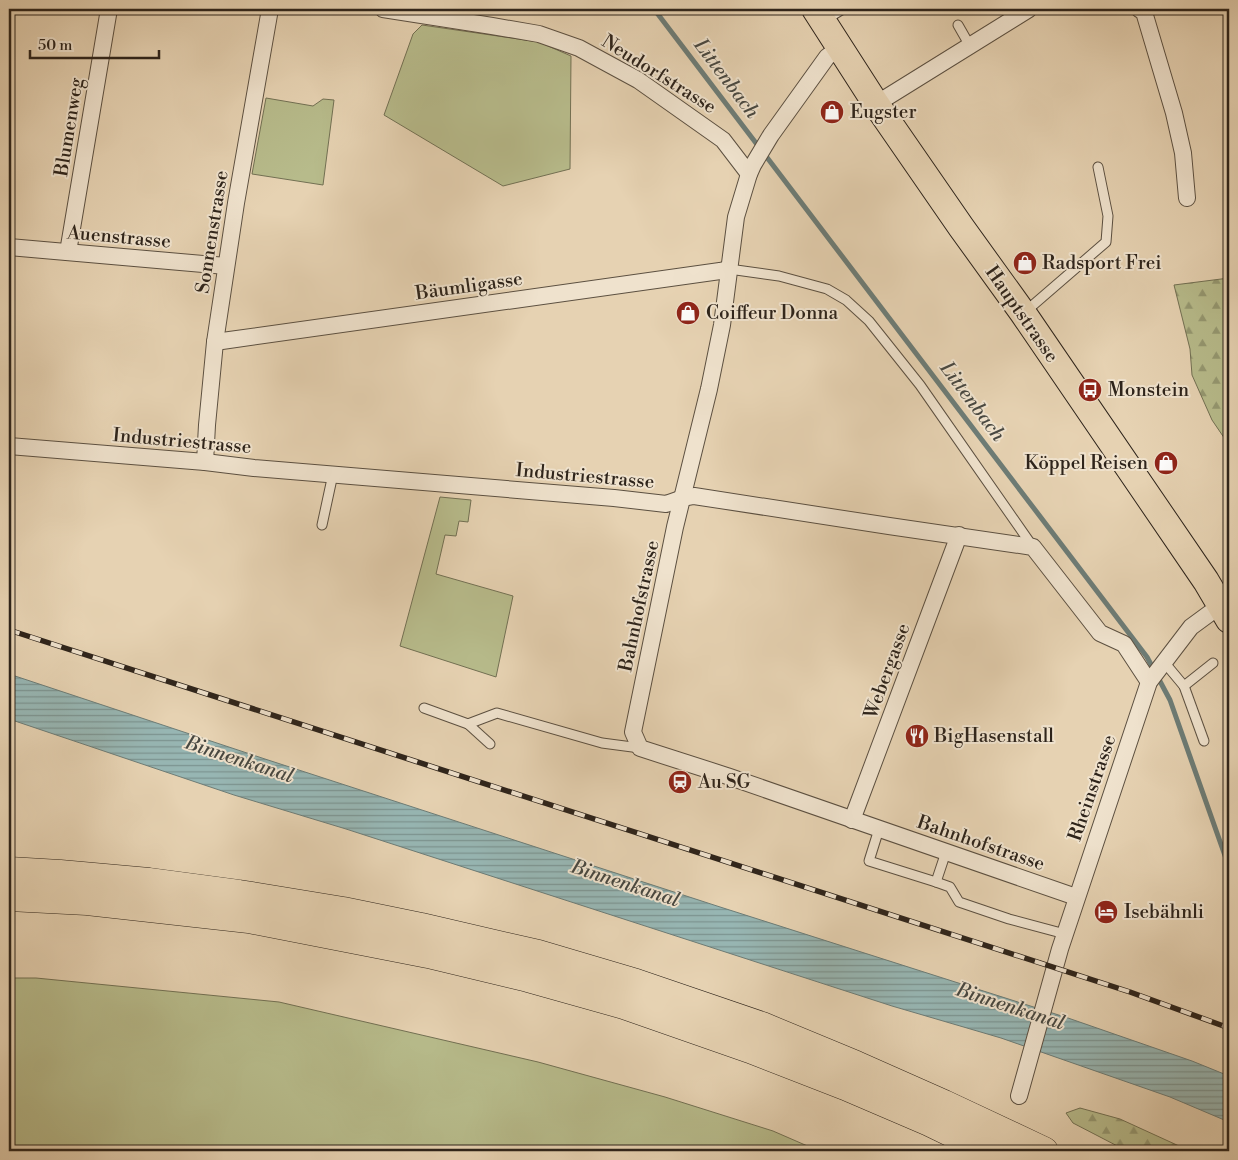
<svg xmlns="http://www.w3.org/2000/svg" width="1238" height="1160" font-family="'Libre Bodoni',serif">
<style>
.grass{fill:#b7bb8b;stroke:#727053}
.forest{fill:url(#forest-firs);stroke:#727053}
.water{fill:url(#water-rules);stroke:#6d7c76}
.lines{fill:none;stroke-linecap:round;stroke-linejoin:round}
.stream{stroke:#6d7c76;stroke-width:5}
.lane-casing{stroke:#5c5041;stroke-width:11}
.street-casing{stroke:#5c5041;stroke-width:18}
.primary-casing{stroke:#2e241b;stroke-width:28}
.highway-casing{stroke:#2e241b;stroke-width:29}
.lane{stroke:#efe2cd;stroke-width:9}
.street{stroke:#efe2cd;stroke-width:16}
.primary{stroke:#e6d2b2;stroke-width:26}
.highway{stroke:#e6d2b2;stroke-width:28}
.rail-casing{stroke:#2e241b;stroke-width:5.5}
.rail{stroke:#efe2cd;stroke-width:4;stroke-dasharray:11;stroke-linecap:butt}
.labels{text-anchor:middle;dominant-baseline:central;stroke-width:4;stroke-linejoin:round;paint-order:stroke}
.street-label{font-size:19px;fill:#2e241b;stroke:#efe2cd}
.poi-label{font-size:19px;fill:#2e241b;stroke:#efe2cd;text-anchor:start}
.water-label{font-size:20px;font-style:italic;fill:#484841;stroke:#efe2cd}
</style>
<defs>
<pattern id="forest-firs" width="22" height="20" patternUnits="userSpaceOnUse" patternTransform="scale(1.25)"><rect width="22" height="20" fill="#b7bb8b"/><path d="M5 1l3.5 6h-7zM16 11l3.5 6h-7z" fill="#959871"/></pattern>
<pattern id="water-rules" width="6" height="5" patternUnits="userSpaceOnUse" patternTransform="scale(1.25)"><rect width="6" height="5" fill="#97b6b3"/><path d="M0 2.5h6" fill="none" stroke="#7c9491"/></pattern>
</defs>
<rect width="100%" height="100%" fill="#e6d2b2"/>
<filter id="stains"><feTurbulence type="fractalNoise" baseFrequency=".004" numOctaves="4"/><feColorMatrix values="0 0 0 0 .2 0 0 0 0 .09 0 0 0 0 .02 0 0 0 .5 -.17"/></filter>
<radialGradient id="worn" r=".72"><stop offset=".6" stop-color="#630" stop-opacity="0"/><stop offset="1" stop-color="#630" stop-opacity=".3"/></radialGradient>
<g class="grass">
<polygon points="422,25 539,42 571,56 570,169 503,186 384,115 413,34"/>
<polygon points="266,98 313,106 323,99 334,100 323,185 252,174"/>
<polygon points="440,497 471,500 468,522 459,521 456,536 445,535 436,574 513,596 496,677 400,646"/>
<polygon points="9,978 36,978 279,1002 538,1062 665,1097 773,1131 819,1151 9,1151"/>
</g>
<g class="forest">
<polygon points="1229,278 1229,445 1212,420 1192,375 1190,349 1174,285"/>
<polygon points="1080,1108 1120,1119 1190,1151 1127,1151 1073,1123 1066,1113"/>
</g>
<polygon class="water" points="9,674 265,759 717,906 1068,1018 1192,1061 1229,1076 1229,1122 1170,1097 1001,1038 892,1006 346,829 234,795 9,719"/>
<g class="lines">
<polyline class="stream" points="654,9 1147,657 1170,700 1229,867"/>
<g class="lane-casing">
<g id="lane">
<polyline points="825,20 843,9"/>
<polyline points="958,25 970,46"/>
<polyline points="729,269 779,276 827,289 846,300 869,321 920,385 1033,547"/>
<polyline points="1025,312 1106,242 1108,216 1098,167"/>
<polyline points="322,525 333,474"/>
<polyline points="1164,662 1184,686 1213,663"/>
<polyline points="1184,686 1204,741"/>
<polyline points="424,708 468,724 497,713 602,743 640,748"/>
<polyline points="468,724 490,744"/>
<polyline points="879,829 869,861 936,882 946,852"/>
<polyline points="936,882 950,887 959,902 1009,919 1065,934"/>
</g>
</g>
<g class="street-casing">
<g id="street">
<polyline points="383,9 492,26 539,34 579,48 638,80 723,140 749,174"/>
<polyline points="1139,9 1144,12 1174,113 1183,153 1187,198"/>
<polyline points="839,48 827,57 771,135 753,165 749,174 736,217 722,325 709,389 675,527 633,732 640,748 727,776 1076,897"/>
<polyline points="876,104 1029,9"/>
<polyline points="9,247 226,266"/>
<polyline points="68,252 109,9"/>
<polyline points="215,342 720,271 729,269"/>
<polyline points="9,446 205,462 254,468 614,498 666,504 683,498 694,496 889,526 1033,547 1100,633 1124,644 1149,682"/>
<polyline points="205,462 207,425 215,342 236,203 270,9"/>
<polyline points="852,820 959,535"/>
<polyline points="1019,1096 1060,949 1149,682 1191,627 1221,605"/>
</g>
</g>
<g class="primary-casing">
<polyline id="primary" points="815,9 876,104 961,227 1023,313 1206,581 1229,620"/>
</g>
<g class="highway-casing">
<g id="highway">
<polyline points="9,871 60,874 149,882 239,894 343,911 421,927 538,954 636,983 762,1026 856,1065 944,1104 1044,1151"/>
<polyline points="9,897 87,901 249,919 428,954 528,978 624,1005 750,1049 845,1086 929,1122 989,1151"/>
</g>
</g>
<use href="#lane" class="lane"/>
<use href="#street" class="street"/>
<use href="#primary" class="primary"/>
<use href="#highway" class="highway"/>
<g class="rail-casing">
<polyline id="rail" points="9,630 1130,992 1229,1028"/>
</g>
<use href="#rail" class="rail"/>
</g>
<defs>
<g id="shop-disc" transform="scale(1.25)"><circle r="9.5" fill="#8f2418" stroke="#efe2cd"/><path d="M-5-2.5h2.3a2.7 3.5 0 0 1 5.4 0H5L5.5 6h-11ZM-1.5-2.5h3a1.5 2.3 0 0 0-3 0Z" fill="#fff"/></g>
<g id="bus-disc" transform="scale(1.25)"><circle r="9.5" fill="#8f2418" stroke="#efe2cd"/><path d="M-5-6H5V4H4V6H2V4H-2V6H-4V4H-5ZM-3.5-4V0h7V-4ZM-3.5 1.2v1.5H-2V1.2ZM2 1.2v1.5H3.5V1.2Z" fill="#fff"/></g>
<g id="restaurant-disc" transform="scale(1.25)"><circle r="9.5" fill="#8f2418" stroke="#efe2cd"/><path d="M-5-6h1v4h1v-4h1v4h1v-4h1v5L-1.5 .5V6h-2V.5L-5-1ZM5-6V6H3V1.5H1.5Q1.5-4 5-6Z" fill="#fff"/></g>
<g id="station-disc" transform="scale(1.25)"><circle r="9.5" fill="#8f2418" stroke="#efe2cd"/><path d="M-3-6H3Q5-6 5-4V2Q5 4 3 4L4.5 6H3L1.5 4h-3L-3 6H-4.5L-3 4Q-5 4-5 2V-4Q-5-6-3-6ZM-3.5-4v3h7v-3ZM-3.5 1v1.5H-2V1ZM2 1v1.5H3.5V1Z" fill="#fff"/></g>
<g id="hotel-disc" transform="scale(1.25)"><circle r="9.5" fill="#8f2418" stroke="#efe2cd"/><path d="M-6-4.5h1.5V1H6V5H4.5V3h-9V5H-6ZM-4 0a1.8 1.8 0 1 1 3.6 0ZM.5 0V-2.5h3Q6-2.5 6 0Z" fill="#fff"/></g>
</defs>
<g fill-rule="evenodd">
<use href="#shop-disc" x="832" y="112"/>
<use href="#shop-disc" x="1025" y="263"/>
<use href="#shop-disc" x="688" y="313"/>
<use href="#bus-disc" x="1090" y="390"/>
<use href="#shop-disc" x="1166" y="463"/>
<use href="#restaurant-disc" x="917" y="736"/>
<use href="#station-disc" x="680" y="782"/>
<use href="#hotel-disc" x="1106" y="912"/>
</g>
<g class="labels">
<g class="street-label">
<text transform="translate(659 74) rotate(32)">Neudorfstrasse</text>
<text transform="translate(69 127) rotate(-81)">Blumenweg</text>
<text transform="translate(212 232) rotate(-81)">Sonnenstrasse</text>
<text transform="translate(119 237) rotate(5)">Auenstrasse</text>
<text transform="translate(469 286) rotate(-8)">Bäumligasse</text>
<text transform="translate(1022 314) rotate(55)">Hauptstrasse</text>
<text transform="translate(182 441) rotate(5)">Industriestrasse</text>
<text transform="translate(585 476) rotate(5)">Industriestrasse</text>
<text transform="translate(639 606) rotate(-78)">Bahnhofstrasse</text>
<text transform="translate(887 671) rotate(-70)">Webergasse</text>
<text transform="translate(1092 788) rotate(-71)">Rheinstrasse</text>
<text transform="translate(981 843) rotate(19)">Bahnhofstrasse</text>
</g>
<g class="poi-label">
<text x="850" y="112">Eugster</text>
<text x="1042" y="263">Radsport Frei</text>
<text x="706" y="313">Coiffeur Donna</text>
<text x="1108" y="390">Monstein</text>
<text x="1148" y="463" text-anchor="end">Köppel Reisen</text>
<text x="934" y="736">BigHasenstall</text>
<text x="698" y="782">Au SG</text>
<text x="1124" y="912">Isebähnli</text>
</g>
<g class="water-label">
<text transform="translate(726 79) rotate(53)">Littenbach</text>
<text transform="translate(972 402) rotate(53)">Littenbach</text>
<text transform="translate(239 760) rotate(18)">Binnenkanal</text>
<text transform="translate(625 884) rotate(18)">Binnenkanal</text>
<text transform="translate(1010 1007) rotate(18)">Binnenkanal</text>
</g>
</g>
<rect width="1238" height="1160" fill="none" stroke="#e6d2b2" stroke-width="30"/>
<rect x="10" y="10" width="1218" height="1140" fill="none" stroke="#2e241b" stroke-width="2.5"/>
<rect x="15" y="15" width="1208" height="1130" fill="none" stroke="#2e241b"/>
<path d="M30 50v8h129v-8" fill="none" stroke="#2e241b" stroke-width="2.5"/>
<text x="38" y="50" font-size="15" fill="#2e241b" stroke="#efe2cd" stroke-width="4" paint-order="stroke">50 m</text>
<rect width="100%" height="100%" filter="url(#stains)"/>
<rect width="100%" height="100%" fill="url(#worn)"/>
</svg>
